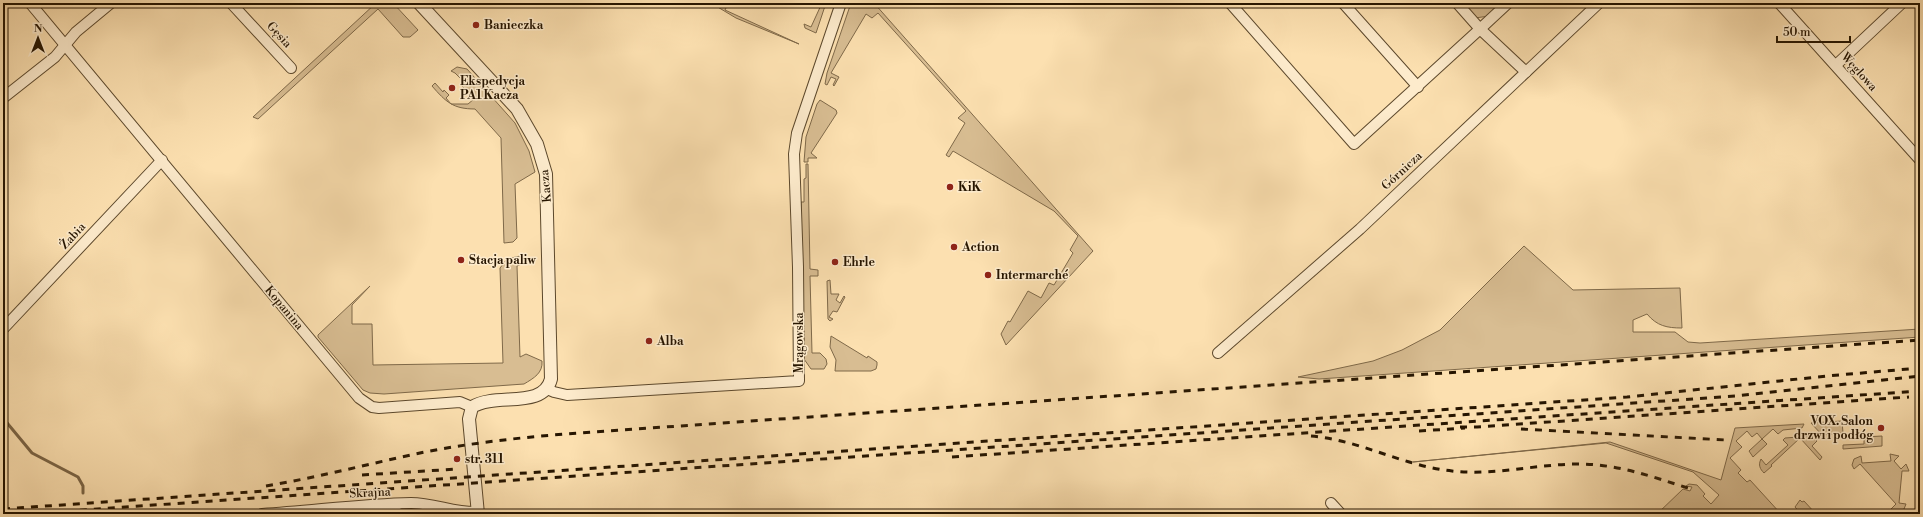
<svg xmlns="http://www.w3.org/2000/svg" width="1923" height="517" font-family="'Libre Bodoni',serif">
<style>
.green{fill:#d8bd92;stroke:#7f6949}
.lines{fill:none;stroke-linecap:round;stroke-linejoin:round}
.stream{stroke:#7b6546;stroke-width:3}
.minor-casing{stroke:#5c482c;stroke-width:12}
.tertiary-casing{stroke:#5c482c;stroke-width:14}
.minor{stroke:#fdebcc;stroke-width:10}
.tertiary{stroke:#fdebcc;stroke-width:12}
.rail{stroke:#261500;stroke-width:3;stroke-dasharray:7 7;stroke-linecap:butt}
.poi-dot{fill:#8f2418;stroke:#fdebcc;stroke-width:1.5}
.labels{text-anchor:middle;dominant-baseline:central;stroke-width:3;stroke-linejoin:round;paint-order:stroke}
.poi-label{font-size:12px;font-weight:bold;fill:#261500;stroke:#fdebcc;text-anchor:start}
.street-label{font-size:12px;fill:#261500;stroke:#fdebcc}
</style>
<rect width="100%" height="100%" fill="#fce0b0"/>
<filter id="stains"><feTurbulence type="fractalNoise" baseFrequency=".005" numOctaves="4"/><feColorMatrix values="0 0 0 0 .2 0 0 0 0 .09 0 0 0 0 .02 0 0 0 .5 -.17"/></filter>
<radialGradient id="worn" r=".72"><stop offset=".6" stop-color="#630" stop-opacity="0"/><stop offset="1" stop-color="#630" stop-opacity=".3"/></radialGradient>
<g class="green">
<polygon points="376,3 393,3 418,30 410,37 403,37 378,9 258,119 253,117"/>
<polygon points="711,3 728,4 725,10 799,44 736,18"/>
<polygon points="822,3 826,3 816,33 805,28 804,24 811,27"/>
<polygon points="851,3 874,3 1093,251 1006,345 1001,334 1008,321 1010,322 1028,291 1041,298 1049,283 1054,285 1073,253 1070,250 1078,236 1054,211 953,151 949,157 946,155 965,123 958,118 966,111 878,13 872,18 866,14 831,73 839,77 834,86 833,85 836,79 831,77 827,85 825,84 827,73"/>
<polygon points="1462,3 1502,3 1489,16 1475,18"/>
<path d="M457,67L467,69L515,123L529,151L535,172L515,184L517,238L513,242L504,243L501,138L475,109C453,109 446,102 432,86L435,83L443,92L444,90L449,95L446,98L451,104H468L474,99L462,86L465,83L455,73L451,71Z"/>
<polygon points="820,100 836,110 837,113 811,153 817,158 808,158 808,162 804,162 806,137 817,104"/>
<polygon points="806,164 808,164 810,269 818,270 818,276 810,276 812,353 820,353 826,359 827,364 824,369 811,369 804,359 801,202 804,202 804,179 806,178"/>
<path d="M1524,246L1573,290L1680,288L1682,328C1667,328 1657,326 1647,314L1633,320V332H1675L1688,342L1700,343L1920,329V337L1319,379L1298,377L1373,361L1402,350L1440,330Z"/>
<path d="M520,256L524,258V263L517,266L520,357L526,354L542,361C543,373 534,378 524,384L384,394L370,393L363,390L318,337V335L370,286L352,305V324H372L373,365L503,363L500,268L507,259Z"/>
<polygon points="830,280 831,294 839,294 836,300 840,303 844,296 845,297 837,312 833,311 829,317 833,319 830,321 828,319 827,281"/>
<polygon points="831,336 867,358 868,356 877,362 877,365 876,369 871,371 835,371 836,360 830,347"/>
<polygon points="1842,421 1843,433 1822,435 1811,423"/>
<polygon points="1804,424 1802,428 1783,430 1778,434 1773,429 1762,439 1767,444 1753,457 1749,451 1762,439 1757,433 1752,437 1747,431 1736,441 1742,447 1730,458 1741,470 1738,473 1747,482 1750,480 1781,514 1734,514 1732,512 1729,514 1657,514 1683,489 1690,491 1692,487 1686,486 1689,484 1697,485 1705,494 1703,496 1711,504 1719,495 1693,472 1606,443 1413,462 1610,442 1721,480 1735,428"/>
<path d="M1812,436L1817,441L1812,446L1822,457L1820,460L1800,438L1771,465L1772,466L1764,473C1760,469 1758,465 1761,459L1766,465L1788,445L1783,440L1785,438Z"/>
<polygon points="1882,436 1882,446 1843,449 1843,445 1864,444 1864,437"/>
<polygon points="1890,454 1899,456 1894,461 1901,469 1906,464 1909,471 1902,471 1899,503 1906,504 1904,509 1900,512 1891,509 1896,504 1860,464 1854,469 1852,465 1854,459 1861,456 1862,463 1891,461"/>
<polygon points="1800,500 1802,502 1804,501 1816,514 1801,514 1795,507"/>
</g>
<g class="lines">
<polyline class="stream" points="3,418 32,453 78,477 83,486 83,493"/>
<g class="minor-casing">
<g id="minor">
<polyline points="30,3 359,398 372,407 379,408 460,402 472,407"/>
<polyline points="231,3 291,68"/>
<polyline points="1230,3 1354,144 1480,29 1526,72"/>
<polyline points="1343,3 1418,87"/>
<polyline points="1457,3 1480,29 1508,3"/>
<polyline points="1779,3 1920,160"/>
<polyline points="1836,65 1902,3"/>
<polyline points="3,98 55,57 76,32 111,3"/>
<polyline points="3,329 162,160"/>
<polyline points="1218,353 1360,229 1599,3"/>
<polyline points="547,389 554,392 567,395 799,381 798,267 794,154 797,133 841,3"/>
<polyline points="1331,503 1341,514"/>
<path d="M262,514C312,511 361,504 411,503C434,503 455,513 477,512"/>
<polyline points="383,514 398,504"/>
</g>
</g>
<g class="tertiary-casing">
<path id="tertiary" d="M419,3L517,109L537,144L546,174L551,379C543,410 496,392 472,407L469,419L478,514"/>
</g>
<use href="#minor" class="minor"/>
<use href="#tertiary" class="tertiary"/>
<g class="rail">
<polyline points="1460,427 1477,427 1909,397"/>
<polyline points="1521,429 1726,440"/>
<polyline points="1419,431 1465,428"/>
<path d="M1311,436C1360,440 1403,466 1452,471C1494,476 1536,464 1579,464C1618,464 1653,477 1691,489"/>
<polyline points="952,457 1920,391"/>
<polyline points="362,475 457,469"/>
<path d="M266,486C320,477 372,463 425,452C471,443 517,438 564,434L1920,340"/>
<polyline points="3,509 1627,397 1827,376 1920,368"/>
<polyline points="24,514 1736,396 1920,376"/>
</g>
</g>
<g class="poi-dot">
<circle cx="476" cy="25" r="4"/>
<circle cx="452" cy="88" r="4"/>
<circle cx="950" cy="187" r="4"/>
<circle cx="954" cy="247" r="4"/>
<circle cx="461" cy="260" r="4"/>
<circle cx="835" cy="262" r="4"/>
<circle cx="988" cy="275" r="4"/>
<circle cx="649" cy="341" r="4"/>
<circle cx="1881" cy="428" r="4"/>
<circle cx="457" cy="459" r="4"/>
</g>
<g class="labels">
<g class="poi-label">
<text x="484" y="25">Banieczka</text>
<text x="460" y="81">Ekspedycja<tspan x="460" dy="14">PA1 Kacza</tspan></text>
<text x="958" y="187">KiK</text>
<text x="962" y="247">Action</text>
<text x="469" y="260">Stacja paliw</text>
<text x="843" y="262">Ehrle</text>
<text x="996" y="275">Intermarché</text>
<text x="657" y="341">Alba</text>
<text x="1873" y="421" text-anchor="end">VOX. Salon<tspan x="1873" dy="14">drzwi i podłóg</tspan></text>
<text x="465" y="459">str. 311</text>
</g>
<g class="street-label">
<text transform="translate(279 35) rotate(47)">Gęsia</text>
<text transform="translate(1859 72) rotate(48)">Węglowa</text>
<text transform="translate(1402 171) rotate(-43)">Górnicza</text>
<text transform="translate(546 186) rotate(-95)">Kacza</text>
<text transform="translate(73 236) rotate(-47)">Żabia</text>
<text transform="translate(284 308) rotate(50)">Kopanina</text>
<text transform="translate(799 343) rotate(-90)">Mrągowska</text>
<text transform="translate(370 493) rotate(-3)">Skrajna</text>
</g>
</g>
<rect width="1923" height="517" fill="none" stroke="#fce0b0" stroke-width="16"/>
<rect x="4" y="4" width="1915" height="509" fill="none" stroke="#261500" stroke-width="2"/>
<rect x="8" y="8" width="1907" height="501" fill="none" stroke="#261500"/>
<g transform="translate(38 38)" stroke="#fdebcc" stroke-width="3" paint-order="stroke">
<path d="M0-3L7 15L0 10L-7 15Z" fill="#261500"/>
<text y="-6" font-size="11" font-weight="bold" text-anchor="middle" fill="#261500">N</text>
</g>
<path d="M1777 36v6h73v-6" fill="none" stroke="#261500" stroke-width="2"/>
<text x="1783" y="36" font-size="12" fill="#261500" stroke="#fdebcc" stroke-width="3" paint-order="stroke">50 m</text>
<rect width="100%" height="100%" filter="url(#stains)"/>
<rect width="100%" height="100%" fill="url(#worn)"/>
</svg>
